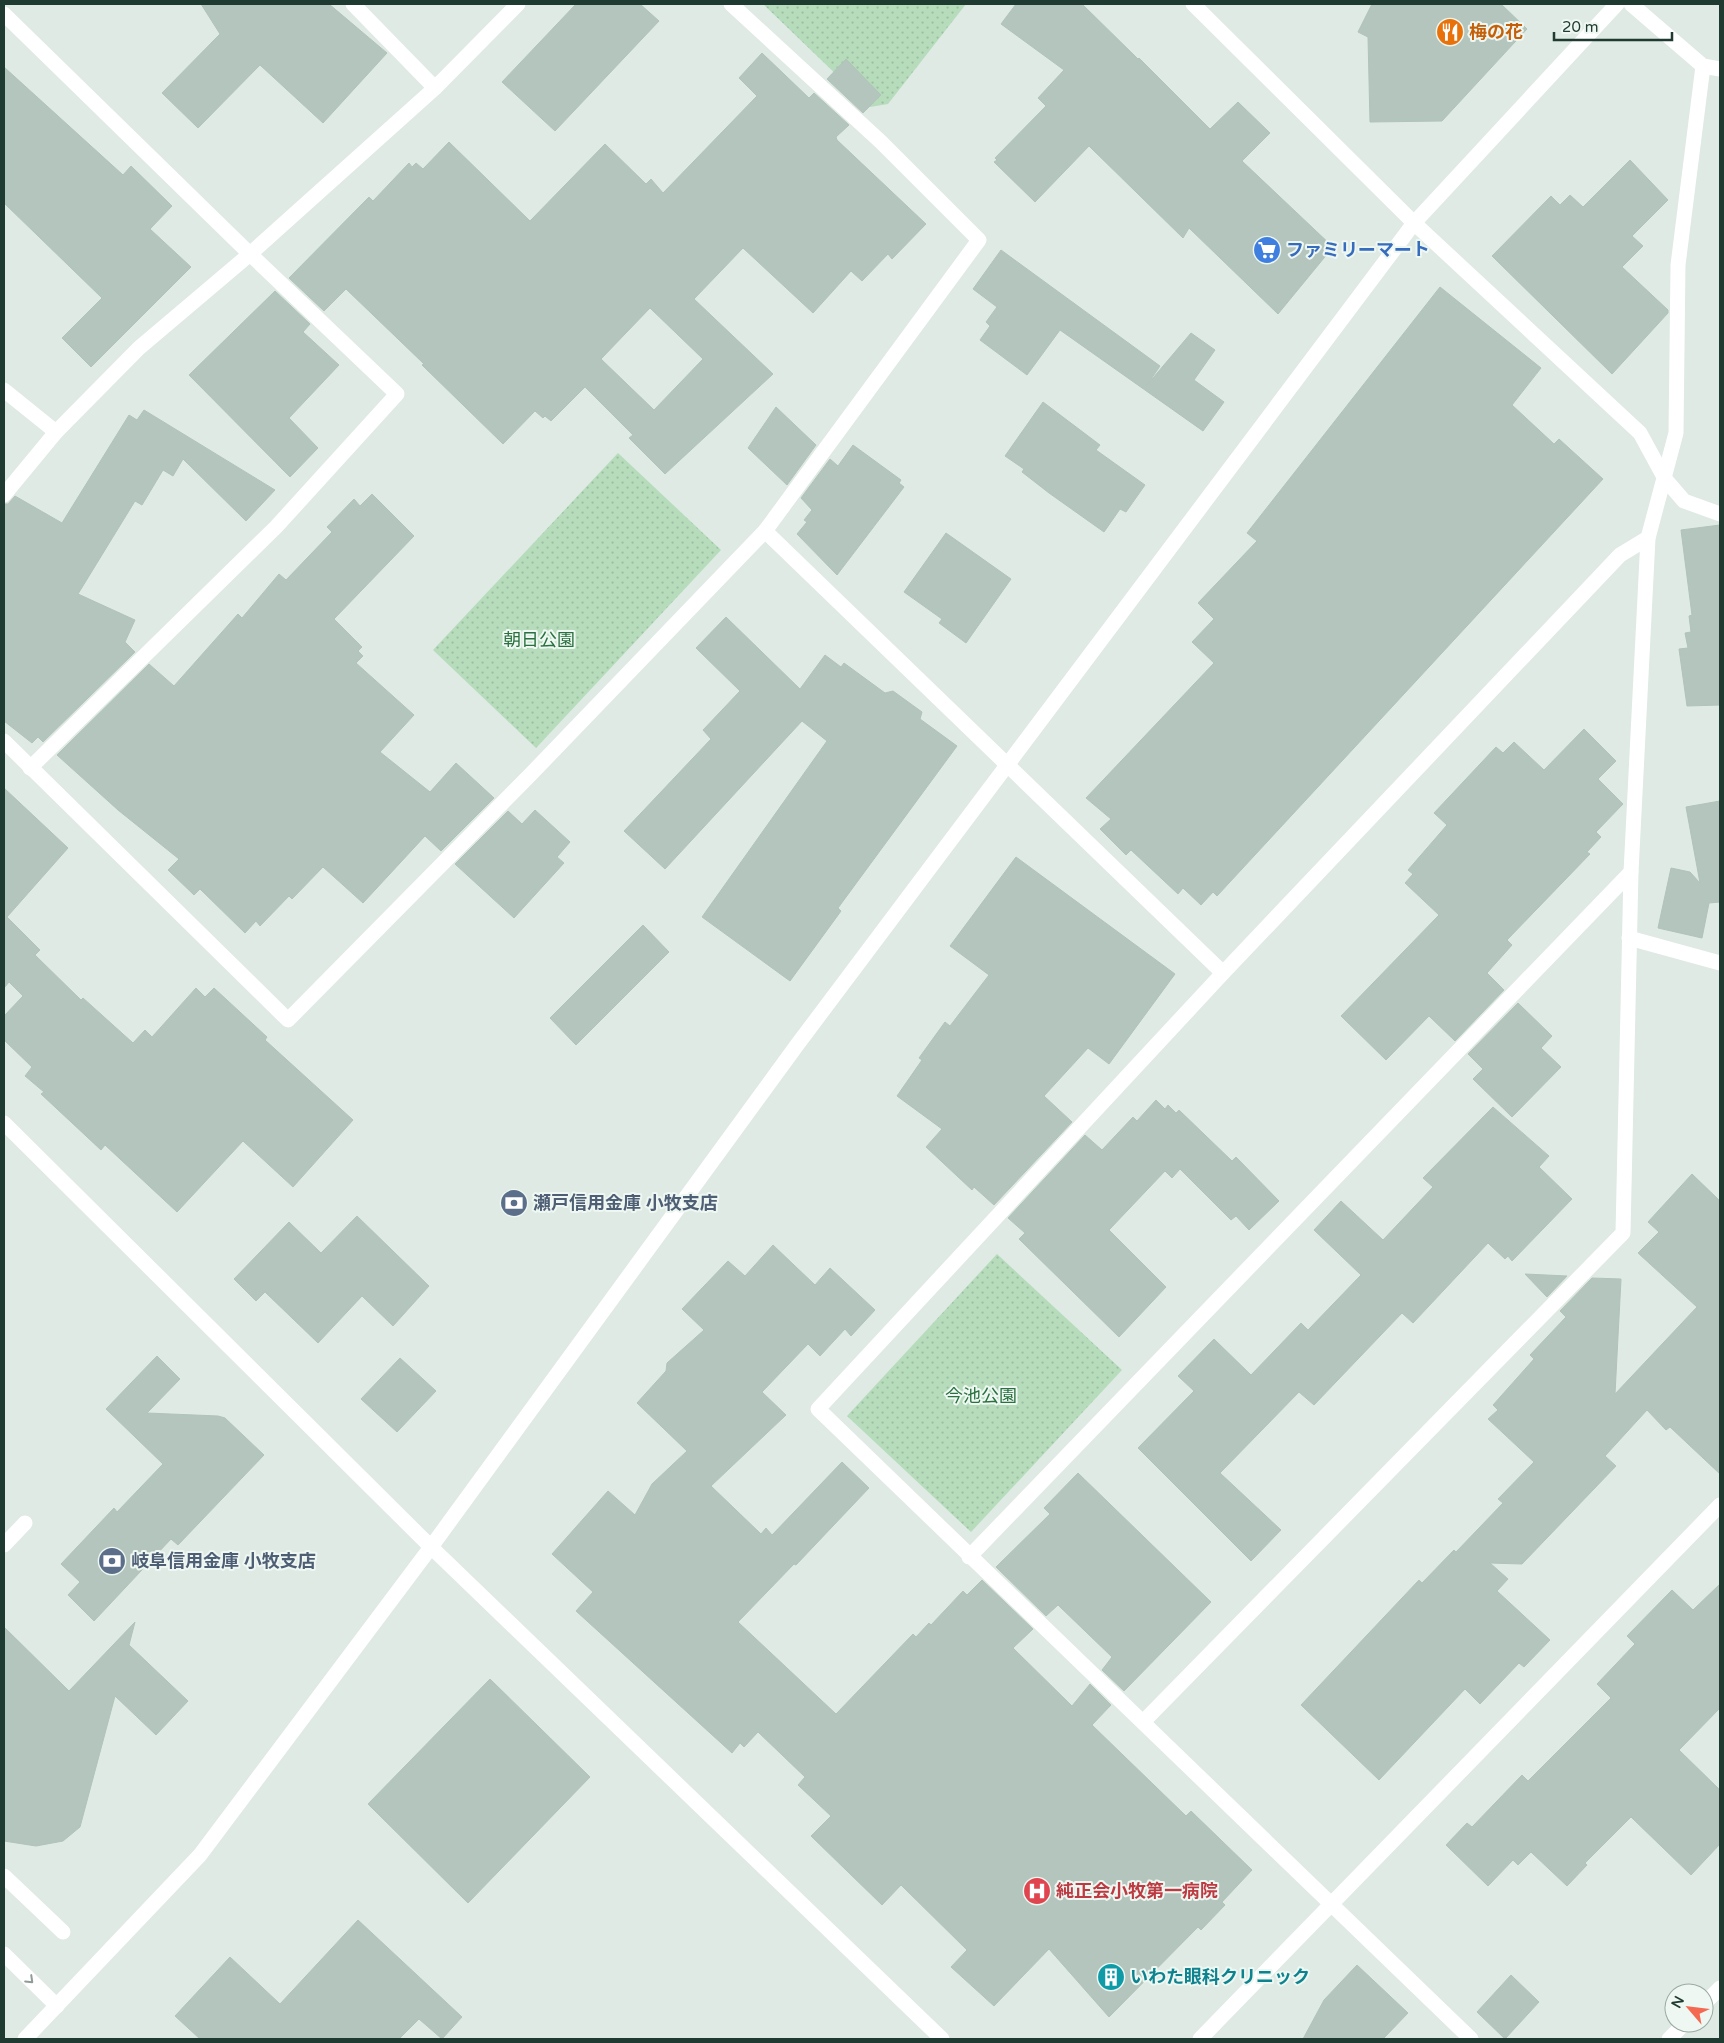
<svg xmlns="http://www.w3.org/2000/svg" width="1724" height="2043" font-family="'Varela Round','Noto Sans JP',sans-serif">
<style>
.park{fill:url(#park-dots)}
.building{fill:#b3c5bc;stroke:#b1c4ba;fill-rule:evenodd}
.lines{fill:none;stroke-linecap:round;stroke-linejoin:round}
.lane{stroke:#fff;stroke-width:15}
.street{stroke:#fff;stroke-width:15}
.secondary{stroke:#fff;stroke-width:15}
.oneway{stroke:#8f9c98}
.labels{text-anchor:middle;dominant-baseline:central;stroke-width:4;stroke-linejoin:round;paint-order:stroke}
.food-label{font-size:18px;font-weight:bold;fill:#c56008;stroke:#eef7f2;text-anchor:start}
.shop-label{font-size:18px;font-weight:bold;fill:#366cbe;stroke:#eef7f2;text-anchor:start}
.park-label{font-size:18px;fill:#29713e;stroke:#eef7f2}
.service-label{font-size:18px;font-weight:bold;fill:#4e5e75;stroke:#eef7f2;text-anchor:start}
.health-label{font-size:18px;font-weight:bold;fill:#be3a42;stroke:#eef7f2;text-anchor:start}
.culture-label{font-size:18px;font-weight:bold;fill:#0d838f;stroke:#eef7f2;text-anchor:start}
</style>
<defs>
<pattern id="park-dots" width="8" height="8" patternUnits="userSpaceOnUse" patternTransform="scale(1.25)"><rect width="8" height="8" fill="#b6dcbc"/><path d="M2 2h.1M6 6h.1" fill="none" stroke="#9cbea2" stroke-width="1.8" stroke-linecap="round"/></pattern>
</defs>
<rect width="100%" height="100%" fill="#deeae3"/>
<g class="park">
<polygon points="763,4 966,4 888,104 870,107"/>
<polygon points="618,453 721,550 536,748 433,650"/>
<polygon points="997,1254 1122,1370 971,1532 847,1416"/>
</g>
<g class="building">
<polygon points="201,4 329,4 387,53 323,123 260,65 198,128 162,93 220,34"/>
<polygon points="576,4 640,4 659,21 555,131 502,82"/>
<polygon points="1016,4 1082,4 1138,59 1139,58 1210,129 1238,102 1270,133 1242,161 1333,247 1278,314 1189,228 1183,238 1089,146 1035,202 994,162 997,160 995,158 1046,106 1038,98 1064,70 1001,24"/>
<polygon points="1372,4 1501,4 1527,29 1442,121 1370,122 1368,37 1358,32"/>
<path d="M762,53L809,98L814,93L849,125L836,137L837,140L926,224L892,259L888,254L862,281L851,271L813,313L743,248L694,299L773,374L665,474L629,438L633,435L585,387L551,421L545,416L543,418L535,411L503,444L422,365L424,364L346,289L324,311L289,278L369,197L373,201L409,163L412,167L416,163L423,169L449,142L530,221L605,144L646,184L651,179L663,193L757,96L739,78ZM650,308L703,359L654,410L601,359Z"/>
<polygon points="846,59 881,95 863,113 827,79"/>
<polygon points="4,67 123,175 131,166 172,206 150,229 191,267 91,367 62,338 102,298 4,203"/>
<polygon points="1630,160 1668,200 1632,236 1643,246 1622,267 1668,310 1668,313 1612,374 1492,256 1551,196 1560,205 1570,195 1583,207"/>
<polygon points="1001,250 1160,366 1147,385 1191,333 1215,350 1194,380 1224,402 1203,431 1060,330 1027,375 980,340 990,326 986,322 997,307 973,289"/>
<polygon points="1440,287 1541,368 1512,405 1554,444 1559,439 1603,479 1217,896 1213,892 1201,905 1183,888 1178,894 1131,850 1126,855 1100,829 1111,819 1086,798 1214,663 1192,642 1214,619 1198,603 1257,541 1247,533"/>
<polygon points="275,291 310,324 303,332 339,365 289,418 318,448 290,477 189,375"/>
<polygon points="1043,402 1100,445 1096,450 1145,485 1126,512 1120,509 1104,532 1049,493 1022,472 1024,469 1005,456"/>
<polygon points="776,407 816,445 787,485 748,448"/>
<polygon points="144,410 275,490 246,521 183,459 173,476 163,470 142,505 135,501 78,594 135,620 125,642 135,652 43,742 38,737 32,743 4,721 4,504 8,504 15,496 62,523 129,415 137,420"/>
<polygon points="853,445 901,480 899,483 904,487 837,575 797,534 807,522 804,520 812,510 801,498 830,459 838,466"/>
<polygon points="372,494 414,536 334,619 362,647 358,651 363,656 356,663 414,715 380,752 430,792 456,763 494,798 441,851 425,836 363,903 323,867 292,899 289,896 260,926 256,921 245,933 200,889 194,895 168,870 179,859 118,810 57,755 149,664 174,686 238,614 242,618 279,574 286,580 332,532 327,527 354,499 360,506"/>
<polygon points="1720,525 1720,705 1687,706 1679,649 1688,648 1685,633 1691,632 1689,616 1692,615 1681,530"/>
<polygon points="946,533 1011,579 966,643 939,623 942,619 904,592"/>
<polygon points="726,617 800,689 825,655 841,667 844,663 885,693 893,691 922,712 920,719 957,746 838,908 841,911 790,981 702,917 827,741 802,721 665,869 624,831 711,739 703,730 740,691 696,648"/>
<polygon points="1584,729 1616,761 1598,779 1623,804 1596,832 1601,837 1587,852 1590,854 1507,940 1512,945 1487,973 1504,990 1455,1041 1429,1016 1386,1060 1341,1016 1439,915 1405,883 1413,874 1408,870 1447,825 1434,813 1496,747 1503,753 1514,742 1544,770"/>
<polygon points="4,788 68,848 7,917 40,950 35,955 81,1000 83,998 133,1043 145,1030 152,1037 196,988 205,997 214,988 267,1037 265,1040 353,1120 293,1187 243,1141 177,1212 105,1145 101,1150 41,1094 44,1092 25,1076 32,1067 4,1040 4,1016 23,996 9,982 4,988"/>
<polygon points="1720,801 1720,902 1709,903 1702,938 1658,928 1671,868 1690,872 1700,883 1686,807"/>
<polygon points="535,810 570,842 557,857 564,863 514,918 455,864 508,811 522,824"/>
<polygon points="1016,857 1175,974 1109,1064 1088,1048 1044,1096 1072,1122 994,1205 974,1187 972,1190 926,1147 942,1129 897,1096 922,1060 919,1058 945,1022 950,1026 989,975 950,946"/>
<polygon points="643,925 669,952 576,1045 550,1018"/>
<polygon points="1518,1003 1552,1036 1541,1048 1561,1067 1512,1117 1473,1079 1483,1069 1468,1054"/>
<polygon points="1156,1100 1165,1109 1168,1105 1176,1113 1179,1110 1232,1161 1236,1157 1279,1201 1249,1230 1236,1216 1231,1220 1180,1169 1172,1178 1165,1171 1109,1230 1166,1287 1119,1337 1019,1239 1025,1233 1008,1218 1085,1135 1102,1150 1133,1117 1137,1121"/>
<polygon points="1493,1107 1549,1156 1539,1167 1572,1199 1512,1261 1508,1256 1505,1259 1488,1243 1413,1323 1402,1313 1314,1405 1299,1392 1220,1473 1281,1530 1251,1561 1138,1448 1194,1391 1178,1376 1214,1339 1251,1375 1301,1323 1308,1330 1361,1275 1314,1230 1341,1201 1383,1240 1433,1187 1423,1178"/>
<polygon points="1692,1174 1720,1201 1720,1474 1670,1427 1666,1430 1647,1410 1605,1456 1616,1466 1522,1564 1490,1563 1508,1579 1497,1591 1550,1640 1524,1667 1519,1663 1480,1704 1465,1689 1379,1780 1301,1705 1419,1580 1422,1583 1454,1550 1456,1552 1503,1503 1498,1499 1534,1462 1488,1419 1498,1410 1493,1405 1534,1359 1530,1355 1566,1317 1560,1311 1592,1278 1621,1279 1615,1394 1697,1307 1638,1253 1659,1232 1648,1222"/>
<polygon points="357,1216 429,1286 393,1326 362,1296 318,1343 265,1292 256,1301 234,1279 289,1222 321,1253"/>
<polygon points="773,1245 815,1285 830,1268 875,1310 851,1336 845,1329 820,1356 808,1344 762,1392 786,1415 711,1486 761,1534 766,1528 772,1535 842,1462 869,1488 796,1565 794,1564 738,1622 836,1714 913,1634 916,1637 929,1623 931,1625 963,1591 967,1595 982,1580 1033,1629 1013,1648 1072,1706 1090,1684 1111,1705 1092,1725 1186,1816 1191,1811 1252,1870 1222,1902 1225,1905 1201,1930 1198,1927 1109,2017 1049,1949 994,2006 951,1967 967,1950 901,1885 882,1905 811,1836 831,1816 798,1785 805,1777 758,1732 744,1747 740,1743 732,1753 576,1611 593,1592 552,1554 608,1491 635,1515 652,1484 687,1451 637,1403 666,1371 667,1363 704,1330 682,1309 728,1261 745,1276"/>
<polygon points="1525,1274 1567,1276 1547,1297"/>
<polygon points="157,1356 180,1379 147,1413 218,1416 225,1418 264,1455 178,1545 171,1539 94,1621 68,1595 80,1582 61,1564 114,1508 117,1512 163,1464 106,1409"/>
<polygon points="400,1358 436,1391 397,1432 361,1399"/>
<polygon points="1078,1473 1211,1602 1124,1691 1102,1670 1112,1657 1058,1605 1046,1616 996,1567 1050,1514 1044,1508"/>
<polygon points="1720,1584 1720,1708 1679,1750 1720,1790 1720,1844 1691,1875 1631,1817 1585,1863 1587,1865 1567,1886 1531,1852 1518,1865 1513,1860 1488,1886 1446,1845 1467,1823 1472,1827 1522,1775 1528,1781 1611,1698 1597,1684 1635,1644 1627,1636 1672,1590 1693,1610"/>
<polygon points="135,1622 129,1645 188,1701 156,1735 115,1696 80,1827 63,1841 36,1846 4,1841 4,1627 69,1691"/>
<polygon points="490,1679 590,1777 468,1903 368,1804"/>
<polygon points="358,1920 462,2017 442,2039 419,2019 399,2039 200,2039 175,2016 230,1957 280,2004"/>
<polygon points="1357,1965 1408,2013 1383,2039 1303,2039 1324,2000"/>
<polygon points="1511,1975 1539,2002 1505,2039 1477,2012"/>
</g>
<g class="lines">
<polyline class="lane" points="4,1954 57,2006"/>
<g class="street">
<polyline points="353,4 435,88"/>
<polyline points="1631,4 1703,66 1720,69"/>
<polyline points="4,14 250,254 397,394 276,527 30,768"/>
<polyline points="4,390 56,432"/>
<polyline points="1665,479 1684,501 1720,514"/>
<polyline points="4,495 56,432 139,348 250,254 435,88 518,4"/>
<polyline points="765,531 1223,973"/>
<polyline points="4,741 288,1020 531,774 765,531 979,240 881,142 731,4"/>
<polyline points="1629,938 1720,963"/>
<polyline points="4,1545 25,1523"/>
<polyline points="969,1557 1631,872"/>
<polyline points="1143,1722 1623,1233 1631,872 1648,538 1676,433 1678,265 1703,66"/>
<polyline points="4,1876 63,1932"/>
<polyline points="1704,2004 1720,1988"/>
<polyline points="1471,2039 818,1409 1223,973 1620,555 1648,538"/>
<polyline points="1669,2039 1685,2023"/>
</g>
<g class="secondary">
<polyline points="1193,4 1414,223 1640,433 1665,479"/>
<polyline points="4,1123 431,1547 942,2039"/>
<polyline points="25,2039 200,1855 431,1547 797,1045 1414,223 1617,4"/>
<polyline points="1200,2039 1720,1505"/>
</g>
</g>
<defs><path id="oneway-chevron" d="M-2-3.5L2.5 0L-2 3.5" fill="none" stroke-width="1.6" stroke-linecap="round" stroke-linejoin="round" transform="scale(1.25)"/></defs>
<use class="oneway" href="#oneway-chevron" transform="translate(30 1980) rotate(44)"/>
<defs>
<g id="restaurant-disc" transform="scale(1.4375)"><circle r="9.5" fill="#e8710a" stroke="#eef7f2"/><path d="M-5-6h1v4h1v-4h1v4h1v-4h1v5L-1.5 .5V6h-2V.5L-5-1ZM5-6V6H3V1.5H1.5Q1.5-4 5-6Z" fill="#fff"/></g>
<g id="supermarket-disc" transform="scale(1.4375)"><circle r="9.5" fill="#3f7fe0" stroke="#eef7f2"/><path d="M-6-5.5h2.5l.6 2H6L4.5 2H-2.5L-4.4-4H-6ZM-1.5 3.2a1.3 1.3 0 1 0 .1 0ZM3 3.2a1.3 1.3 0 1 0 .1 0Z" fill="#fff"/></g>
<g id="bank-disc" transform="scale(1.4375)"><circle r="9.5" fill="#5c6f8a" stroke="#eef7f2"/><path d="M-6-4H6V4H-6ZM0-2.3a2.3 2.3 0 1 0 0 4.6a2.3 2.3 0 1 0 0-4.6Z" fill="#fff"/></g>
<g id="hospital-disc" transform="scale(1.4375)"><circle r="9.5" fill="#e0444e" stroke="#eef7f2"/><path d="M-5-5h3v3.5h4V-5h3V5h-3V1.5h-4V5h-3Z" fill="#fff"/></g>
<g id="building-disc" transform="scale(1.4375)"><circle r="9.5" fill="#0f9aa8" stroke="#eef7f2"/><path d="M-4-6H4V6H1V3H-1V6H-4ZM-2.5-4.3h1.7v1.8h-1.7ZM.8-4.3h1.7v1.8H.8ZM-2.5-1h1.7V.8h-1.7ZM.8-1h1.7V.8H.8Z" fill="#fff"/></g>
</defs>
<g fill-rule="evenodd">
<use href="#restaurant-disc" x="1450" y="32"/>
<use href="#supermarket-disc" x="1267" y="250"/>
<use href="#bank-disc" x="514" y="1203"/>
<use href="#bank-disc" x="112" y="1561"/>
<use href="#hospital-disc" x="1037" y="1891"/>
<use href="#building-disc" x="1111" y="1977"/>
</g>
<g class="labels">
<g class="food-label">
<text x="1469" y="32">梅の花</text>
</g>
<g class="shop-label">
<text x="1286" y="250">ファミリーマート</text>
</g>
<g class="park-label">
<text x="539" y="640">朝日公園</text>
<text x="981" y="1396">今池公園</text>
</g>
<g class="service-label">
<text x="533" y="1203">瀬戸信用金庫 小牧支店</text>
<text x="131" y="1561">岐阜信用金庫 小牧支店</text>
</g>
<g class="health-label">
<text x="1056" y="1891">純正会小牧第一病院</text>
</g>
<g class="culture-label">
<text x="1130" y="1977">いわた眼科クリニック</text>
</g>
</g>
<rect width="1724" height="2043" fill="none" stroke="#1f3a30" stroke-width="10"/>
<g transform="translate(1689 2008) rotate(298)"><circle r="24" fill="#eef7f2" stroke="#9baba4"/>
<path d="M0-4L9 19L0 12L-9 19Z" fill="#f46952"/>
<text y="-8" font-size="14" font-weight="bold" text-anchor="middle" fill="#1f3a30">N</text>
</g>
<path d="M1554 32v8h118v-8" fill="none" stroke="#1f3a30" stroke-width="2.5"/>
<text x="1562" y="32" font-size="15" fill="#1f3a30" stroke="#eef7f2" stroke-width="4" paint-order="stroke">20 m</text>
</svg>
